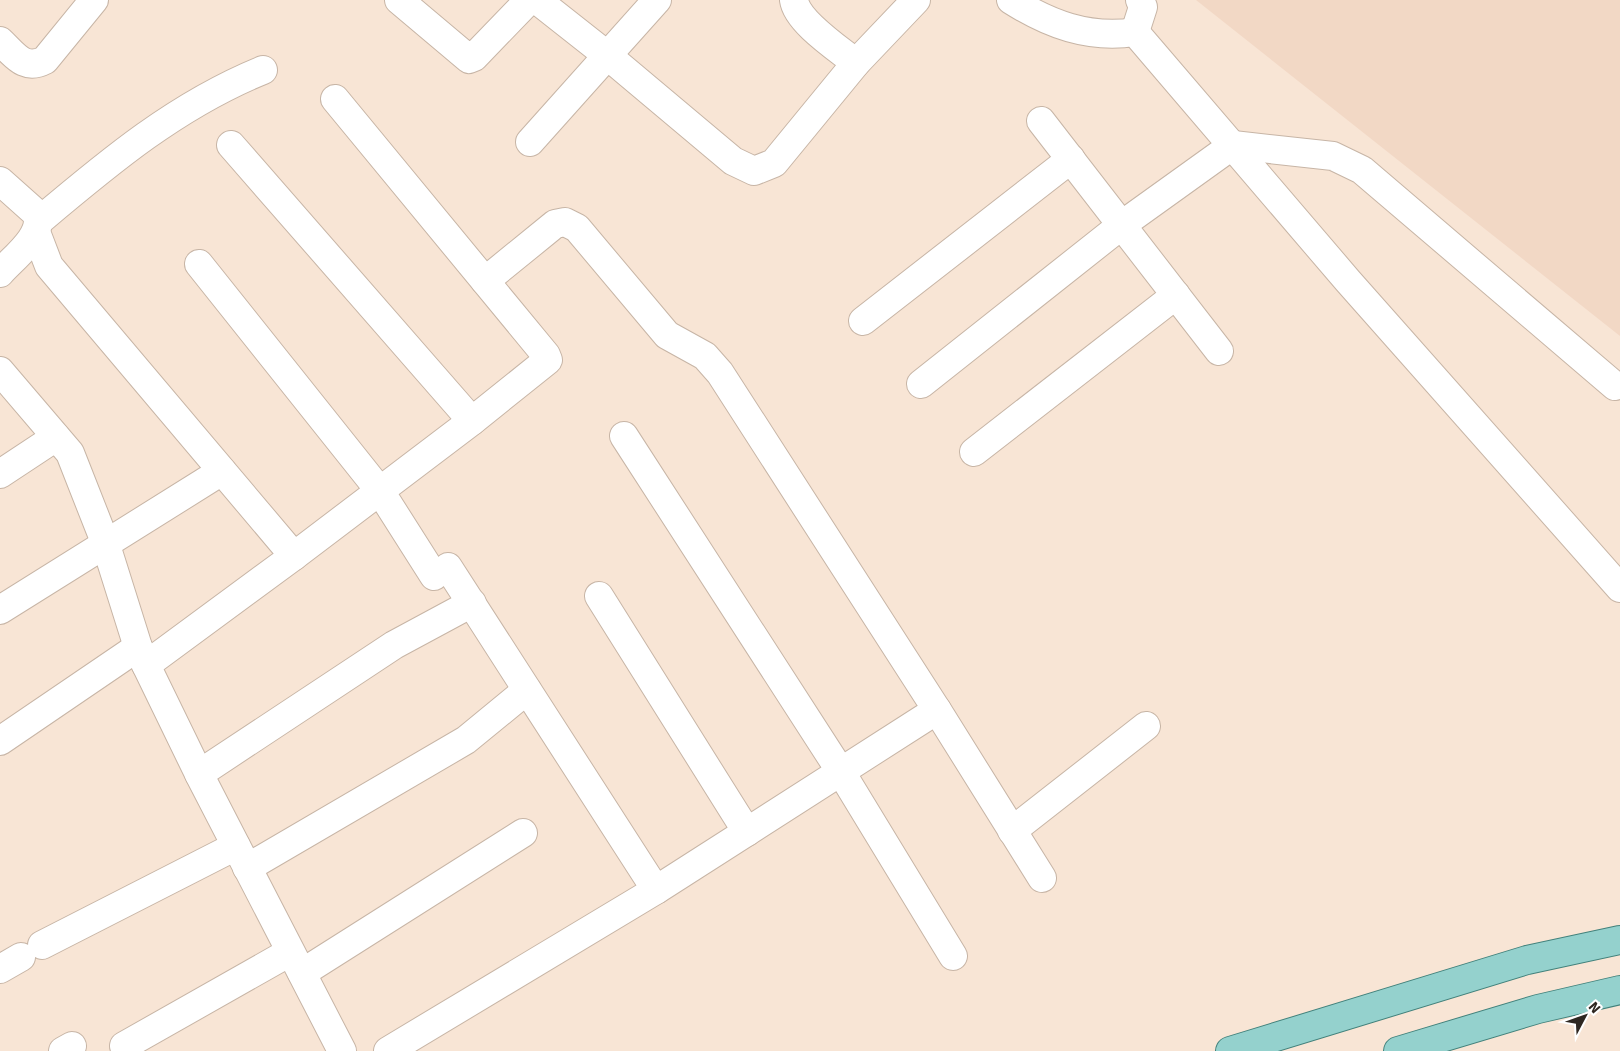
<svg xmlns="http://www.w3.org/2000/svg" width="1620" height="1051" font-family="Signika,sans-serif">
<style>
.built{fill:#f2d8c5}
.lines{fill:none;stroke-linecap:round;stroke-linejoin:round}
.street-casing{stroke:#c7b5a6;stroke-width:30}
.primary-casing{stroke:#42817b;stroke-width:30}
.street{stroke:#fff;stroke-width:28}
.primary{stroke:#94d1cd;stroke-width:28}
</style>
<rect width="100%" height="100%" fill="#f8e5d5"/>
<polygon class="built" points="1196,0 1620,0 1620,336"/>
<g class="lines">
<g class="street-casing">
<g id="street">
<polyline points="399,0 469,59 474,57 529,0"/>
<polyline points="537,0 608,56 733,161 754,171 774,163 856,63 916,0"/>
<path d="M794,0C797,22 839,49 856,63"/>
<path d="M1011,0C1049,24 1088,39 1135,32L1348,281L1620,588"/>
<polyline points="1135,32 1143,7 1140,0"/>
<path d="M0,41C15,55 24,71 45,60L94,0"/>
<polyline points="1041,121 1219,351"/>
<polyline points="530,142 657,0"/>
<polyline points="231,145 472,421"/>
<path d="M0,181L37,214C44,236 13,258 0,273"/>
<path d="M39,221C110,161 177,105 263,70"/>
<polyline points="36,232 49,266 294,556"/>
<polyline points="199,264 380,491 434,576"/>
<polyline points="863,321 1071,159"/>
<polyline points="0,371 70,453 105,542 138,647 146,665 199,774 342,1051"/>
<polyline points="921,384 1123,224 1233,145 1333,156 1362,170 1615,386"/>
<polyline points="624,436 841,772 953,956"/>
<polyline points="974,452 1176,295"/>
<polyline points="0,474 56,437"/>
<polyline points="448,567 656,890"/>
<polyline points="599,596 747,832"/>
<polyline points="0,610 222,471"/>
<polyline points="146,665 294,556 472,421 548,360 546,355 335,99"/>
<polyline points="937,710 1042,878"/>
<polyline points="0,741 138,647"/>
<polyline points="199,774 394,645 472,603"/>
<polyline points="1012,831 1146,726"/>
<polyline points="247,868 466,740 527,690"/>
<polyline points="42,945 236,846"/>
<polyline points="0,969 21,957"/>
<polyline points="302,973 523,833"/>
<polyline points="124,1046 290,952"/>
<polyline points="63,1051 72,1046"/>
<polyline points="388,1051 656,890 937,710 720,373 705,356 667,335 577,228 565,222 555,224 485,281"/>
</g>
</g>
<g class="primary-casing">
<g id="primary">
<polyline points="1230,1051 1527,960 1620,940"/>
<polyline points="1398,1051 1538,1009 1620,990"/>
</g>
</g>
<use href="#street" class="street"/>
<use href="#primary" class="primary"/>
</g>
<g transform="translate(1585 1016) rotate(49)" stroke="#ffffff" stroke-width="4" paint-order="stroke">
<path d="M0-4L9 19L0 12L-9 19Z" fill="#2e2721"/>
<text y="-8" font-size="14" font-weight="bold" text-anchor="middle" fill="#2e2721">N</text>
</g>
</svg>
